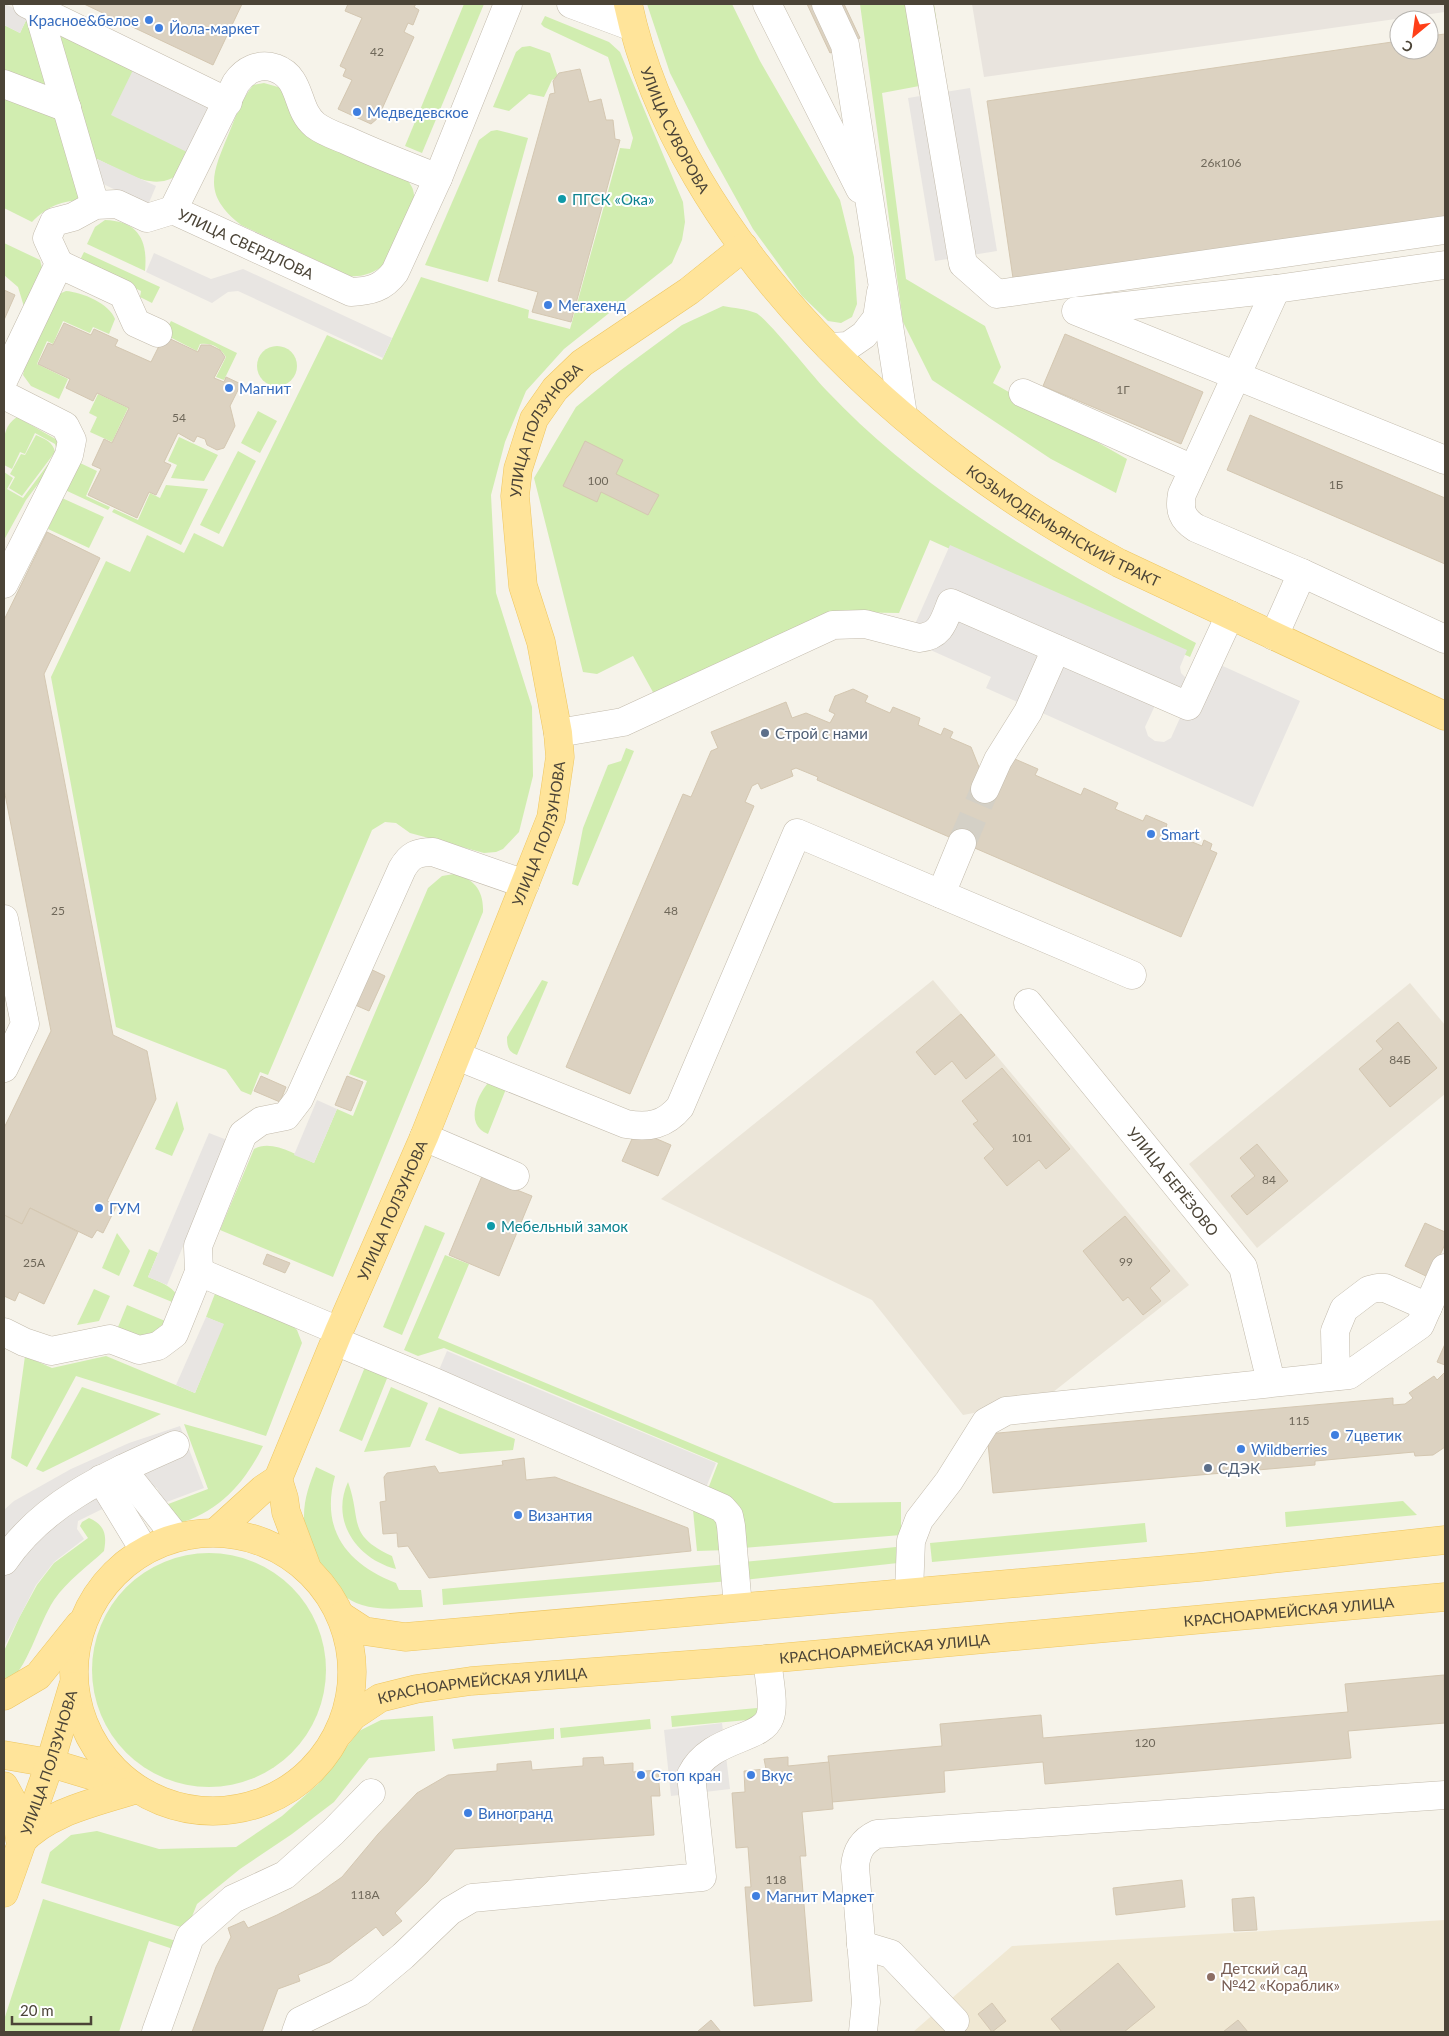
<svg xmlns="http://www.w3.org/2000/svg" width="1449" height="2036" font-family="Lato,sans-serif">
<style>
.residential{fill:#ebe5d8}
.industrial{fill:#e9e4de}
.education{fill:#f0e8d3}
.green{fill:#d1edb0}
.parking{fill:#e8e5e2;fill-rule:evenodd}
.building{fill:#dcd2c1;stroke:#d4c7b1}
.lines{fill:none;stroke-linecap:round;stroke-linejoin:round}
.minor-tunnel{stroke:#d4d0c6;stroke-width:28;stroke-dasharray:28 14;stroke-linecap:butt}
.minor-casing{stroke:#c3bbac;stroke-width:29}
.major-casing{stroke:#eec660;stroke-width:29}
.minor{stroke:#fff;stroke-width:28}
.major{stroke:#ffe49a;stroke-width:28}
.shop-dot{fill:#3f7fe0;stroke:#fff;stroke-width:2}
.culture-dot{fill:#0f9aa8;stroke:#fff;stroke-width:2}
.service-dot{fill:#5c6f8a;stroke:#fff;stroke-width:2}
.education-dot{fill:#8d6e63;stroke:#fff;stroke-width:2}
.labels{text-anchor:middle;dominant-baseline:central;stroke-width:4;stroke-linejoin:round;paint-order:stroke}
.number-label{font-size:12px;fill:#6f685a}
.shop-label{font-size:15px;fill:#366cbe;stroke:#fff;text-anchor:start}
.street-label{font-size:15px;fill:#4b4437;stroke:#fff}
.culture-label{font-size:15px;fill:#0d838f;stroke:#fff;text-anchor:start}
.service-label{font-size:15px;fill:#4e5e75;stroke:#fff;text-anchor:start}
.education-label{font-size:15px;fill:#785e54;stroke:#fff;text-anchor:start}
</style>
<rect width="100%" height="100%" fill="#f6f3ea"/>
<g class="residential">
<polygon points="933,980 1189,1285 1043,1400 963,1415 872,1300 661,1199"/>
<polygon points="1410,983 1445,1025 1445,1094 1257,1248 1189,1164"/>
</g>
<polygon class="industrial" points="972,4 1445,4 1445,12 984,77"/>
<polygon class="education" points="1445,1920 1445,2032 913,2032 1012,1946"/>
<g class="green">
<polygon points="464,4 484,4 422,153 405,146"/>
<polygon points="647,4 732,4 760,61 840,200 854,257 857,304 852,317 841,323 828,321 802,296 753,229 707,146 670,73"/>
<polygon points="860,4 934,4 946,81 882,93 906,279 985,326 1001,367 993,383 1127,459 1116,493 1051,459 932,380 903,322"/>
<path d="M29,14L135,66L193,155C168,202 133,176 97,159L79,200C58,202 47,207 32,222L4,208V25L20,33Z"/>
<polygon points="545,16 609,42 620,52 683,202 685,222 682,240 672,263 564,349 526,391 505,442 491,495 496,593 532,707 533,776 519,832 503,849 496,852 484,853 410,833 396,823 385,822 372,830 268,1075 260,1072 251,1095 241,1091 226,1070 116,1027 51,677 106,561 130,572 147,535 184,553 194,533 223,547 327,335 382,360 421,277 529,310 528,318 570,329 620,148 630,149 633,138 608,57 544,27 541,24"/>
<polygon points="530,46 550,53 558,77 552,80 544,97 529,94 509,111 493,107 516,52 522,47"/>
<path d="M264,83L278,87L406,178C410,184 414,188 414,196C414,208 390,262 380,268C370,274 361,277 350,276L241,225C202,194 212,174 229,133C236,116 242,99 253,85Z"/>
<polygon points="497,130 528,138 488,282 425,265 479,140 491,131"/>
<path d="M105,220C138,221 148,240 145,271L87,244L95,227Z"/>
<polygon points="4,243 40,260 43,272 25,310 18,287 4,275"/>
<polygon points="84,252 160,287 152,303 140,297 141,291 85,264 81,258"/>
<path d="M66,291C82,292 110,304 115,319L109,334L93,327L90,333L63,321L53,344L47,341L37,364L68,379L59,399L31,386L23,375L25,366L59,294Z"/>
<path d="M723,306C734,308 746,309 756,313C766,317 815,379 827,391C930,500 1065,573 1196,643L1190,657L930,540L899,613L836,612L654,694L633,656L597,674L583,672L534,478L576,407L621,370L682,325Z"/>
<path d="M171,321L237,353L224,380L216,377L226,357C219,347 213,343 200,344L197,351L164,334Z"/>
<circle cx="277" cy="366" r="20"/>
<polygon points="98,394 128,408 112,442 90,432 97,417 89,413"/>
<polygon points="258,411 277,421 260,453 241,443"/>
<path d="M17,417L59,441L62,452L26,500L4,540V472L13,478L7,489L23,498L57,452L55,444L35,433L25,454L20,452L12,469L4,465C4,447 0,428 17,417Z"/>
<path d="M36,435C45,439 53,442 55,452L22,496L9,488L15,477L10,474L21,454L25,455Z"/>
<polygon points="179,437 218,455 204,481 171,478 177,465 168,461"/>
<polygon points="238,451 256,461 219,534 200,525"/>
<polygon points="78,462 97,471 86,496 110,507 108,510 65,490"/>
<polygon points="166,485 208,489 181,545 112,512 114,509 138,520 150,493 160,498"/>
<polygon points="62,498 104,517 89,548 48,529"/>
<polygon points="626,748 634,751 578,886 572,884 583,828 608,765 621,761"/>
<path d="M454,874C474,878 484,891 483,912L333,1277L220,1230L254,1149C272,1139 296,1155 314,1163L337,1109L353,1116L367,1081L349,1074L428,888L442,876Z"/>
<path d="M542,980L548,982L517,1055C508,1052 507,1046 507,1037Z"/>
<path d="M492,1079H510L488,1134C463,1125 478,1091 492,1079Z"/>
<polygon points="177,1101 184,1129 172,1156 155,1149"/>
<polygon points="425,1225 445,1233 402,1335 383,1327"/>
<polygon points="117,1233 130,1251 119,1276 102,1268"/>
<path d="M149,1249L158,1253L148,1277C160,1282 170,1285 178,1296L177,1304L133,1286Z"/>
<polygon points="445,1255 469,1264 438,1338 834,1503 901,1502 901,1535 743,1548 706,1494 718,1463 444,1348 418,1356 404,1350"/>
<polygon points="94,1289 110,1296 99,1321 77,1325"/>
<polygon points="216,1291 286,1320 297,1330 302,1343 266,1436 76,1376 27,1467 11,1458 25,1356 52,1368 106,1356 195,1393 223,1324 206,1317"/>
<path d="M127,1305L170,1323C145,1338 145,1339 118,1327Z"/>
<polygon points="369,1357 392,1366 362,1441 339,1431"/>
<polygon points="82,1387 161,1414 43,1472 36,1469"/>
<polygon points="391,1387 428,1403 410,1447 364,1452"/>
<polygon points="439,1407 515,1439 513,1450 460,1454 425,1440"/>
<path d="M184,1424L263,1446C244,1484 219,1512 177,1524L163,1506L208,1489Z"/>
<path d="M316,1467L335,1476C320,1530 347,1564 396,1583L399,1590H421L423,1607C404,1608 380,1611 362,1605C329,1595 302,1548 304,1516C304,1498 310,1483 316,1467Z"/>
<path d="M348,1482C362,1520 346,1535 392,1556L396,1569C357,1559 330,1521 348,1482Z"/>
<polygon points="1403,1501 1417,1515 1286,1527 1285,1512"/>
<polygon points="693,1510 720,1520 727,1550 697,1551"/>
<path d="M89,1518C105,1525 107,1535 104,1551C88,1566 67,1581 54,1600C37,1626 29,1668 4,1687V1651L19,1618L37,1585L54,1563L88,1538L80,1526L82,1522Z"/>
<polygon points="1145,1523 1147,1542 932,1562 930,1543"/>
<polygon points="896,1547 898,1563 744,1580 743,1562"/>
<circle cx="209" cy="1670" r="117"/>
<polygon points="729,1564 730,1581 443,1605 442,1589"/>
<polygon points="757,1708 758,1719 672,1727 671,1716"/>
<polygon points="433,1716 435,1751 369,1758 334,1802 292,1834 240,1869 197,1904 187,1929 41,1883 50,1852 71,1835 97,1831 159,1849 236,1847 282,1816 318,1784 359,1731 381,1720"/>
<polygon points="650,1719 651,1729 561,1738 560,1728"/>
<polygon points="554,1728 554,1739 454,1749 452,1739"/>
<polygon points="43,1899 176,1941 173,1949 149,1941 119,2032 4,2032 4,2020"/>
</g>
<g class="parking">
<polygon points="4,4 29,14 20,33 4,25"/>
<polygon points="135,66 217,106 193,155 111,115"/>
<polygon points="970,88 997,251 935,261 908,98"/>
<polygon points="97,159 156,186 148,205 88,177"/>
<polygon points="154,253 211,279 243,269 392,338 383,358 238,291 228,292 212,303 146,272"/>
<path d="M950,545L1187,650L1180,667L1181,673L1186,678L1205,658L1300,701L1253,807L986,688L991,677L908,640ZM1158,699L1184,709L1171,738L1164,742L1155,741L1148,736L1145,727Z"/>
<polygon points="317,1100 337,1109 314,1163 294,1155"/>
<polygon points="209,1133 227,1140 167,1285 148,1277"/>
<polygon points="206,1317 224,1324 195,1393 176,1385"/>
<polygon points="447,1351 716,1463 699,1505 428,1396"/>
<polygon points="180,1426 204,1488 164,1503 157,1488 149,1486 78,1521 77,1529 84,1539 54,1562 36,1585 4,1647 4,1510 14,1501 71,1469 129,1443"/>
<polygon points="722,1723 730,1789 671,1796 664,1730"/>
</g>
<g class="building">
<polygon points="84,4 242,4 213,65"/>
<polygon points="348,4 416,4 414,7 419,10 413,25 408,23 404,32 414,37 378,118 371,124 338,109 352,80 343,76 346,69 340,66 362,18 345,11"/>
<polygon points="807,4 844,4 860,38 830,53"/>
<polygon points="1445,34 1445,223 1014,285 987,101 1399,41 1399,50 1429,50 1429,36"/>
<polygon points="580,69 589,102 601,99 606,120 613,120 615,139 620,140 571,322 532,312 538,292 498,281 550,94 555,93 553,81 559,73"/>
<polygon points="4,290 15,295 4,320"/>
<polygon points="64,323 91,335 94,329 118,340 115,346 151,362 164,336 198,352 201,345 210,345 220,350 225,357 214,378 224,382 226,377 241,384 230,406 235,426 224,448 217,450 207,445 205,439 197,436 194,442 178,433 164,462 171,465 156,495 149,492 137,518 88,495 101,469 92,465 104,439 112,443 129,408 97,393 93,401 66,388 70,379 38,364 48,343 53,345"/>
<polygon points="1065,334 1203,392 1181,444 1043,386"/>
<polygon points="1250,415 1445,498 1445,564 1227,470"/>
<polygon points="585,441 623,460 616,474 659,495 648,515 601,492 597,502 563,486"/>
<polygon points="47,532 100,558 44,674 113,1035 147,1051 156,1099 107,1201 117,1205 103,1233 97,1230 92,1238 30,1208 22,1224 4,1215 4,1128 51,1031 4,789 4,620"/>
<polygon points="853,689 868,696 865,702 890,713 893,707 920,718 918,725 941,735 944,728 953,732 950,738 971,747 983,777 1008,756 1038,769 1035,775 1081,795 1084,788 1118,803 1115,809 1143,821 1146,815 1167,824 1165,831 1202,846 1204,840 1212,844 1210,850 1217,853 1181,937 817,780 818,777 796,768 791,770 793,776 761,789 758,783 752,786 745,802 754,806 630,1094 566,1067 683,794 691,797 711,751 718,748 711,732 786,702 792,718 806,713 830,723 835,714 829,711 835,696"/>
<polygon points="362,965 385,976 369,1011 346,1001"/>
<polygon points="961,1014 995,1055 966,1079 952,1061 935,1075 916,1052"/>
<polygon points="1398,1022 1437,1068 1390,1107 1359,1069 1383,1049 1376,1041"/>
<polygon points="1002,1068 1070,1149 1046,1169 1039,1160 1007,1186 984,1158 994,1149 973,1124 978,1121 962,1101"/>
<polygon points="261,1076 286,1087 280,1102 254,1091"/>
<polygon points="347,1076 363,1082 351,1111 335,1105"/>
<polygon points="636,1130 671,1145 658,1176 622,1161"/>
<polygon points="1257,1144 1288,1181 1247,1215 1231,1196 1255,1176 1240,1158"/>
<polygon points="482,1176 532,1196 499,1276 449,1255"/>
<polygon points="30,1208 78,1232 44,1304 19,1292 15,1301 4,1296 4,1215 22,1224"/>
<polygon points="1125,1216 1170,1271 1150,1288 1161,1301 1143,1315 1128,1297 1123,1301 1083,1251"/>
<polygon points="1425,1223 1445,1232 1445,1244 1430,1278 1405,1266"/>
<polygon points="267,1254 290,1263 285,1273 263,1264"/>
<polygon points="1445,1344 1445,1365 1437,1362"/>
<polygon points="1445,1372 1445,1447 1433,1455 1415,1456 1414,1452 1315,1461 1315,1465 993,1493 987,1434 1393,1398 1393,1405 1405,1404 1413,1398 1409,1393 1434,1376 1437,1380"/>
<polygon points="524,1458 526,1480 555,1477 688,1528 691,1551 429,1578 408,1546 398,1547 397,1533 383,1534 380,1502 386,1501 384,1477 387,1473 435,1466 439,1473 503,1465 502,1461"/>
<polygon points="1444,1675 1445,1723 1348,1731 1351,1758 1045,1784 1043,1762 944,1771 945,1792 832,1802 828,1756 942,1746 940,1724 1041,1715 1043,1738 1348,1712 1345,1684"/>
<polygon points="603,1757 604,1765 633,1763 633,1772 658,1770 660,1796 651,1796 654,1835 455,1849 427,1882 395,1913 402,1921 383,1936 376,1927 330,1962 298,1975 300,1981 278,1989 262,2032 192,2032 216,1967 231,1937 228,1928 244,1921 248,1928 277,1915 319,1893 342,1877 378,1834 417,1793 448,1775 497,1771 497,1764 531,1761 532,1770 583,1766 583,1758"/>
<polygon points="788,1757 788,1766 829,1762 833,1809 802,1812 806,1856 800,1856 812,2001 754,2006 745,1887 751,1887 748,1847 736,1848 732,1793 745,1792 744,1771 766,1769 764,1759"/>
<polygon points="1182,1880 1185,1907 1116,1915 1113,1888"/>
<polygon points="1254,1897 1257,1930 1234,1931 1232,1899"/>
<polygon points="1118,1963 1155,2007 1124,2032 1062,2032 1051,2019"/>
<polygon points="992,2003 1006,2021 992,2032 978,2014"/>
<polygon points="711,2020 721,2032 697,2032"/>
<polygon points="1238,2020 1248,2032 1223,2032"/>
</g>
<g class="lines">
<polyline class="minor-tunnel" points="962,843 985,789"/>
<g class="minor-casing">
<g id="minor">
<polyline points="27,4 228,102"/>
<polyline points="571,4 633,27"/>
<polyline points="767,4 860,189"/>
<polyline points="826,4 845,45 903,415"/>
<polyline points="919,4 963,264 997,294 1445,230"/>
<polyline points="38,10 95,205"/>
<polyline points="4,84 67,108"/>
<path d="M173,210L236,83C245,70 259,63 275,68C303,78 295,109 315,125C324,132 336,136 346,140C376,154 407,166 438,178"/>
<polyline points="59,264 123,294 136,323 158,333"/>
<path d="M1276,289L1182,494C1179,510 1182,519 1196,528L1302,573L1445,639"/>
<polyline points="1076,311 1445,460"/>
<polyline points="1080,311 1276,289 1445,265"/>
<polyline points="829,347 848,346 864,335 877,318 881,292"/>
<path id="s1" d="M4,379L59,264L47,238L54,222L73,217L95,205L117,204L147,218L173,210L351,292C371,291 383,288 395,272L438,178L508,4"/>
<polyline points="1023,393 1193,469"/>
<polyline points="4,395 65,426 72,440 69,455 4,584"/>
<polyline points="1274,636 1302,573"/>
<path d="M558,733L623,722L833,625L865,624L919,638C941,636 944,621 951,603L1188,706L1230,615"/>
<polyline points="985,789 998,760 1028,712 1056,649"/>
<polyline points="941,894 962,843"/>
<polyline points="4,919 25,1024 4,1068"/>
<path id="s2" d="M1028,1003L1243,1267L1271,1382"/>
<path d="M457,1056L626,1124C649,1128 665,1125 680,1107L797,833L1132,975"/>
<polyline points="424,1137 515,1176"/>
<polyline points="199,1272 339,1331"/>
<path d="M4,1332L24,1342L51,1351L110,1339L139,1350L158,1346L174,1334L199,1272L198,1246L243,1134L261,1121L286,1116L299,1099L402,869C410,855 417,852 433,852L525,884"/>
<polyline points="335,1341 434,1382 722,1508 729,1516 731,1526 738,1607"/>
<polyline points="1336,1376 1335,1331 1344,1309 1369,1290 1377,1288 1385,1288 1428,1307"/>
<polyline points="122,1469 176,1537"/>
<polyline points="101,1479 144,1550"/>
<path d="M4,1561C45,1501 110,1474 175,1445"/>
<polyline points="909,1592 911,1541 919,1520 949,1481 986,1422 1006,1411 1349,1375 1420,1325 1445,1268"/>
<polyline points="861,1945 891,1954 955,2021"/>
<polyline points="156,2032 190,1937 233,1899 285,1875 333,1832 371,1793"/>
<path d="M296,2032L300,2021L360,1992L403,1956L450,1911L472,1898L702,1877L691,1775C710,1736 762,1741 770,1717C775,1704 768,1673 767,1659"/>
<path d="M863,2032L866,2002L855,1867C856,1851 862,1841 877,1834L1445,1795"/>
</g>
</g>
<g class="major-casing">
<g id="major">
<path id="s3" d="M628,4C679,243 910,453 1119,563L1445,716"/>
<polyline points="278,1479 284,1498 286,1512 307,1568"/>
<path id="s4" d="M218,1530L263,1489L278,1479L339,1331L424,1137L551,818L560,757L558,733L541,642L523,586L515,496L518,469L534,419L555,389L582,363L689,291L744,247"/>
<circle cx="213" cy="1672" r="139"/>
<polyline points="341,1616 364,1631 405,1637 1200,1567 1445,1540"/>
<polyline points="4,1696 38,1676 79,1625"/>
<path id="s5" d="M339,1733L353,1716L380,1698L416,1689L471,1681L767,1659L1445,1597"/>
<polyline points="4,1755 50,1763 130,1787"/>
<polyline points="4,1786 15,1806 20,1840"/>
<path d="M21,1842C49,1811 98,1802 137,1789"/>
<path id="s6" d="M4,1893L50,1763L73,1686"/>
</g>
</g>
<use href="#minor" class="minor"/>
<use href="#major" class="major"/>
</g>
<g class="shop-dot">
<circle cx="149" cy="20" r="5"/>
<circle cx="159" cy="28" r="5"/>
<circle cx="357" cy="112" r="5"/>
<circle cx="548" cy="305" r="5"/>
<circle cx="229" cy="388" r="5"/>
<circle cx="1151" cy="834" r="5"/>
<circle cx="99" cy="1208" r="5"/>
<circle cx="1335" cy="1435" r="5"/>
<circle cx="1241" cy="1449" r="5"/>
<circle cx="518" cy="1515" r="5"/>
<circle cx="641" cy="1775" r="5"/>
<circle cx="751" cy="1775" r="5"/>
<circle cx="468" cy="1813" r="5"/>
<circle cx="756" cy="1896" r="5"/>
</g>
<g class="culture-dot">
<circle cx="562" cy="199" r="5"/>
<circle cx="491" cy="1226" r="5"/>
</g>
<g class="service-dot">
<circle cx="765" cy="733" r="5"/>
<circle cx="1208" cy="1468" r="5"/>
</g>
<circle class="education-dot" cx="1211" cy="1977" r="5"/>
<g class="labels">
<g class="number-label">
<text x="377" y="51">42</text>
<text x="1221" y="162">26к106</text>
<text x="1123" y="389">1Г</text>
<text x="179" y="417">54</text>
<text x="598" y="480">100</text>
<text x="1336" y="484">1Б</text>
<text x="58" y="910">25</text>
<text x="671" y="910">48</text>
<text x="1400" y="1059">84Б</text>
<text x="1022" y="1137">101</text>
<text x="1269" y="1179">84</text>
<text x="1126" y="1261">99</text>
<text x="34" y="1262">25А</text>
<text x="1299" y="1420">115</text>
<text x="1145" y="1742">120</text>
<text x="776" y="1879">118</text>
<text x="365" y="1894">118А</text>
</g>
<g class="shop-label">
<text x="139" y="20" text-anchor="end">Красное&amp;белое</text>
<text x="169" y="28">Йола-маркет</text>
<text x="367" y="112">Медведевское</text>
<text x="558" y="305">Мегахенд</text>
<text x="239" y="388">Магнит</text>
<text x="1161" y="834">Smart</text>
<text x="109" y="1208">ГУМ</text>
<text x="1345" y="1435">7цветик</text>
<text x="1251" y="1449">Wildberries</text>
<text x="528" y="1515">Византия</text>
<text x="651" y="1775">Стоп кран</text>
<text x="761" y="1775">Вкус</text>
<text x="478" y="1813">Виногранд</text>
<text x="766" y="1896">Магнит Маркет</text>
</g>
<g class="street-label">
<text stroke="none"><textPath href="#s3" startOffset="135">УЛИЦА СУВОРОВА</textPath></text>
<text stroke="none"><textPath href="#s1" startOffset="381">УЛИЦА СВЕРДЛОВА</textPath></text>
<text stroke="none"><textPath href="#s4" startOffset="1196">УЛИЦА ПОЛЗУНОВА</textPath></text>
<text stroke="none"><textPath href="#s3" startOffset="699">КОЗЬМОДЕМЬЯНСКИЙ ТРАКТ</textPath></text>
<text stroke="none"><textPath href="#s4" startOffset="776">УЛИЦА ПОЛЗУНОВА</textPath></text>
<text stroke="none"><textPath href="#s2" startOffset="230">УЛИЦА БЕРЁЗОВО</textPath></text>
<text stroke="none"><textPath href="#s4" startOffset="371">УЛИЦА ПОЛЗУНОВА</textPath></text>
<text stroke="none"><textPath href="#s5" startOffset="968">КРАСНОАРМЕЙСКАЯ УЛИЦА</textPath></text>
<text stroke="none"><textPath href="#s5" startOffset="562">КРАСНОАРМЕЙСКАЯ УЛИЦА</textPath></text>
<text stroke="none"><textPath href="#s5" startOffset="158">КРАСНОАРМЕЙСКАЯ УЛИЦА</textPath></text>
<text stroke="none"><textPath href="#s6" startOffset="138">УЛИЦА ПОЛЗУНОВА</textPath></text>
</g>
<g class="culture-label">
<text x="572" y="199">ПГСК «Ока»</text>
<text x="501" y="1226">Мебельный замок</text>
</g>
<g class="service-label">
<text x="775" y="733">Строй с нами</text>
<text x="1218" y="1468">СДЭК</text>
</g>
<g class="education-label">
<text x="1221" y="1968">Детский сад<tspan x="1221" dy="17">№42 «Кораблик»</tspan></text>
</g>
</g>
<rect width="1449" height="2036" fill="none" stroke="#4b4437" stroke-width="10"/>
<g transform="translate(1414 35) rotate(209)"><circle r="24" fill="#ffffff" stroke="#b7b4af"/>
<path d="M0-4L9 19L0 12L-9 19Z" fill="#ff3f18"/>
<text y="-8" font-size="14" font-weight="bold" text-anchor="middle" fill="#4b4437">С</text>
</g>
<path d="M12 2016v8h79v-8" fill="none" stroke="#4b4437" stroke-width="2.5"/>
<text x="20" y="2016" font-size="15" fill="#4b4437" stroke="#ffffff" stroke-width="4" paint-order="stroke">20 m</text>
</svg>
